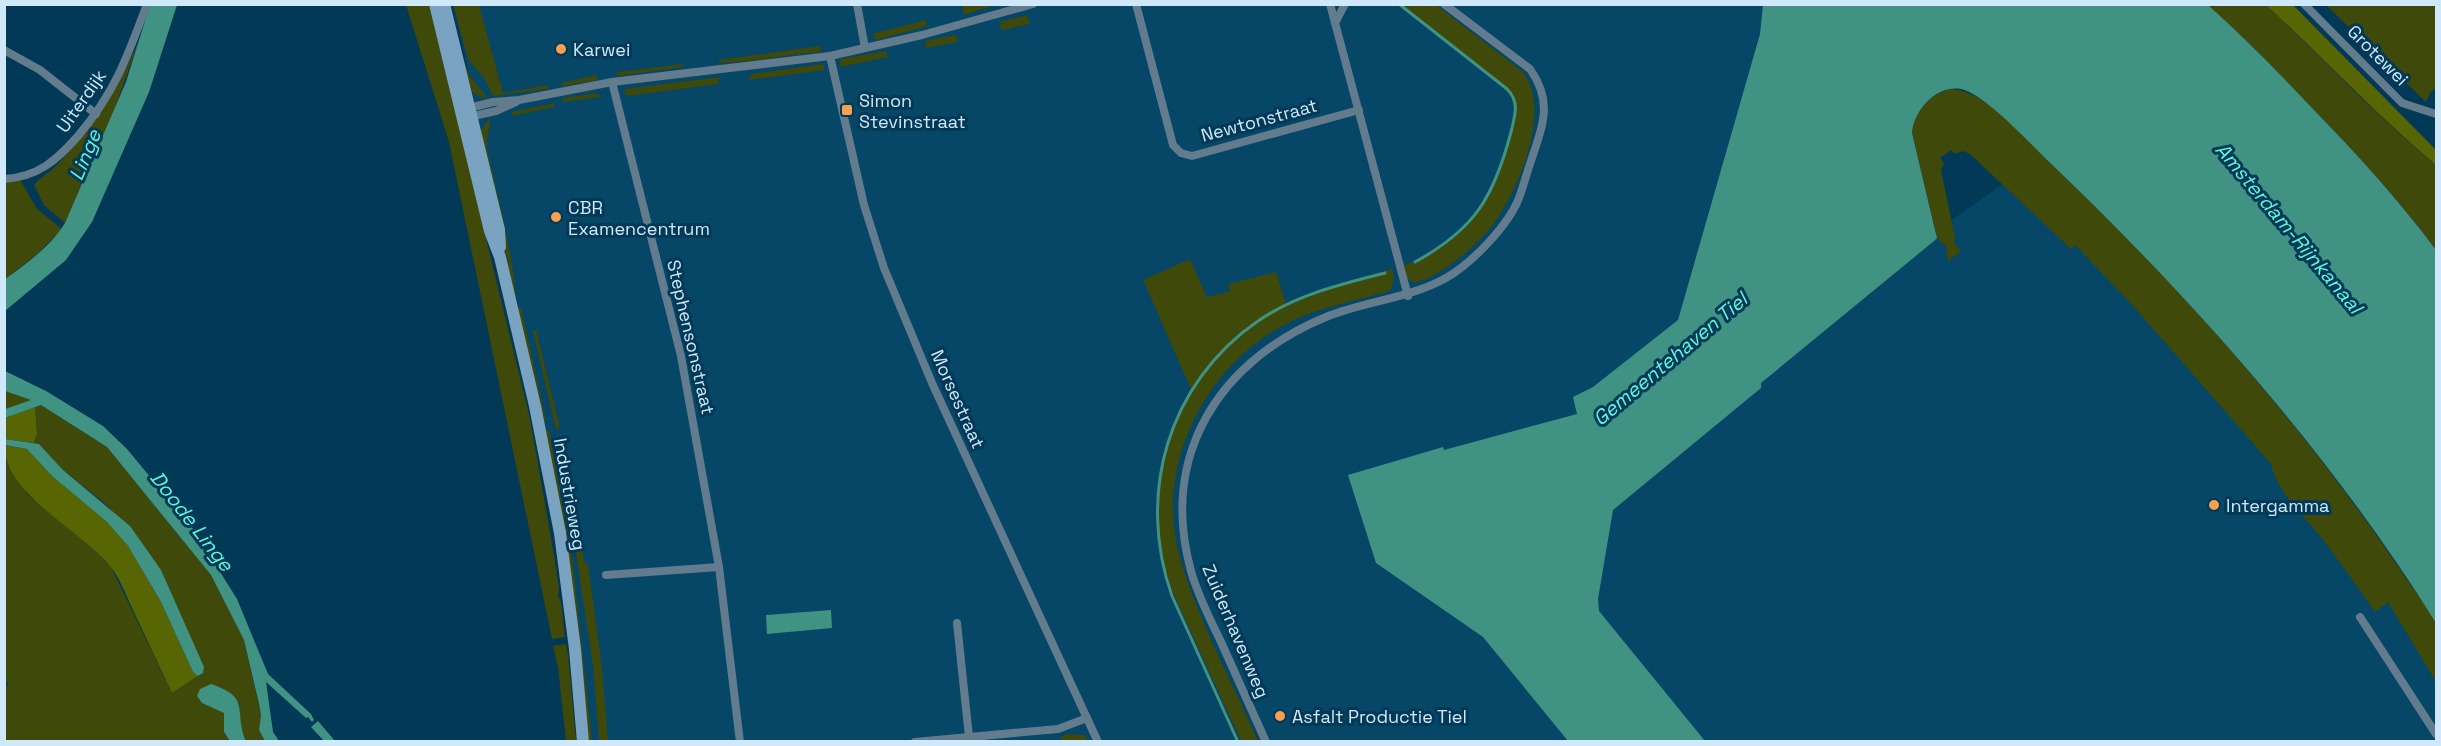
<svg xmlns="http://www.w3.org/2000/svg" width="2441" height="746" font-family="'Space Grotesk',sans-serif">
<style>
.built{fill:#064667}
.green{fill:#3e490a}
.forest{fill:#576602}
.water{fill:#409283}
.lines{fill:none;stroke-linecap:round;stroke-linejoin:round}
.stream{stroke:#409283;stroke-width:3}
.street{stroke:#627c8e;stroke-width:8}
.secondary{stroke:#79a3c0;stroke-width:12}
.poi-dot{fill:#fa9f4f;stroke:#023956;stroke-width:2}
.labels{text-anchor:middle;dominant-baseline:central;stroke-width:6;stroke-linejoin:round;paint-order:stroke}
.poi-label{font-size:18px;fill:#cfe8fa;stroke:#023956;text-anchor:start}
.street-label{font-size:18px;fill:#cfe8fa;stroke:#023956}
.water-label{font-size:20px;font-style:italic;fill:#5ef8dd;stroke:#023956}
</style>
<rect width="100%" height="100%" fill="#023956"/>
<g class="built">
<polygon points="454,5 1789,5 1689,318 1491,632 1578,741 588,741 571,551"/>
<polygon points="2027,167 2373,559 2436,671 2436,741 1697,741 1591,610 1610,507 1926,238"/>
</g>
<g class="green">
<polygon points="406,5 429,5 530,419 555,561 559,589 558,595 561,603 565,637 552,639 449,142"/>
<polygon points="453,5 479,5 503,93 548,85 548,89 493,96 486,81 468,59"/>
<polygon points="963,5 963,4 995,5 964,15 962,5"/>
<path d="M1398,5H1436L1522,71C1555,108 1515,201 1486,233C1465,255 1444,273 1415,283L1404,276L1401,266C1464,247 1497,196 1510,134C1514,113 1519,103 1503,87Z"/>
<path d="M2207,5H2266C2323,58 2376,116 2436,165V250C2398,199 2356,153 2312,108C2278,72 2244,37 2207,5Z"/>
<polygon points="2326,5 2436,5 2436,87 2430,93 2426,102"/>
<polygon points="1027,15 1030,24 1001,30 1000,22"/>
<polygon points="926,20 927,26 876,40 872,34"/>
<polygon points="956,35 958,42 926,48 925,41"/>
<path d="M140,39L113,113L65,223L44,205L34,185C40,177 51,172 58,164C95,123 117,89 140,39Z"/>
<path d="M820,46L821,52C787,54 753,62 719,63V60Z"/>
<polygon points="886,51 888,57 840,67 840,59"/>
<polygon points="462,55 468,73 489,100 472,92"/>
<polygon points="683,64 683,67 617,76 617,72"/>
<polygon points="823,64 825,70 749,80 751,74"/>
<polygon points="596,75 598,80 562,86 561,83"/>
<polygon points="720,77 718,84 627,96 624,89"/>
<path d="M1951,89C1986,90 2027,140 2051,164C2184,290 2306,429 2408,581C2416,593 2432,611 2436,623C2440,633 2436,669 2436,682L2388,602L2375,612C2357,586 2339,561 2320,536C2302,514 2277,492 2271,464L2135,308L2075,245L2071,249L1970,154L1963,151L1955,154L1951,150L1940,158L1944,163L1941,170L1955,237L1954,242L1961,251L1948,261L1946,246L1937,238L1912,133C1914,111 1930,93 1951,89Z"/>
<polygon points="597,93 600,97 563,102 563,98"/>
<polygon points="555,103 554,107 512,116 512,112"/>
<path d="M490,118C491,128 485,139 487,149C499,202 513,253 517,308L521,307L546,421L542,422L480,132Z"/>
<polygon points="5,181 21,181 37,209 62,229 36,255 5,279"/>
<path d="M1190,259L1207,297L1230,291L1228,284L1276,272L1286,304L1320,290L1392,269C1395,278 1394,282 1390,291C1356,301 1318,307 1286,324C1204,366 1154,468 1180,558C1198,621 1232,681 1258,741H1241L1174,595C1146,524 1154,455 1191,389L1143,280Z"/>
<polygon points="536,330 560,428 556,429 533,331"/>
<polygon points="5,391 32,400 5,409"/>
<polygon points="41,405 107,447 211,575 244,640 261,715 259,730 265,741 246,741 240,724 239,703 202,703 224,712 224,732 230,741 5,741 4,690 8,683 4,679 4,455 6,461 29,496 91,545 111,567 172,693 203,673 161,570 108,506 63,470 39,444 34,443 37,434 35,407"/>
<polygon points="549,430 572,557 592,741 587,741 544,431"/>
<polygon points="575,497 584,562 588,564 602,668 608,741 599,741 593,666 568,500"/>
<polygon points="566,644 568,654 576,741 566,741 558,667 553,646"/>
<polygon points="1066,734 1084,735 1089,741 1060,741 1061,737"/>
</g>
<g class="forest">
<path d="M2266,5H2293L2436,150V171V165C2376,115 2323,57 2266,5Z"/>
<polygon points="35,407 37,434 34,443 5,439 5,418"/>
<path d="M4,445L27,449L52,476L107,522L128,546L161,602L193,672L198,676L172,693C159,665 146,638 133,610C126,595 120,578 110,566C80,529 5,495 4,445Z"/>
</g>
<g class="water">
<path d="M150,5H177L149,92L92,222L66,260L5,311V279C26,264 51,246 65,223L126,82Z"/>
<path d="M1763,5L2207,4C2244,37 2278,72 2312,108C2356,153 2398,199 2436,250V623C2330,453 2190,296 2045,158C2027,140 1984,94 1961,89C1936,85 1914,110 1912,133L1935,230L1937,238L1934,241L1761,383V388L1613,510L1598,599L1599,611L1705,741H1568L1483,637L1376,563L1348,475L1443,447L1444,450L1577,414L1573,397L1593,387L1678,320L1760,34Z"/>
<polygon points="5,371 46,391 103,426 127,449 194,530 237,599 268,674 311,714 314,720 312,722 308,717 306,718 266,682 273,732 279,741 265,741 259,730 261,715 259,704 244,640 211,575 107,447 41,405 5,418 5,409 31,400 5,391"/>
<polygon points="5,439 39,444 63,470 130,526 161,570 204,667 203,673 198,676 193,672 161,602 128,546 107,522 52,476 27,449 5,445"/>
<polygon points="831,610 832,628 767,634 766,615"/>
<path d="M211,684C252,698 233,709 246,741H230L224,732V713L202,703L197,696L200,689Z"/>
<polygon points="318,721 335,741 324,741 311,727"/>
</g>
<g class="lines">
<g class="stream">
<path d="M1399,4L1507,89C1520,102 1515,115 1511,132C1494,197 1475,229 1415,262"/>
<path d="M1238,742L1172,596C1136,494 1168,383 1258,321C1296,295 1341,284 1385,273"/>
</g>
<g class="street">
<polyline points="857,4 865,48"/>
<polyline points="1136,4 1173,145 1181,153 1192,156 1359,110"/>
<polyline points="1330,4 1408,296"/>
<polyline points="2304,4 2402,103 2436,114"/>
<polyline points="1335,23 1345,4"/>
<polyline points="4,50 40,70 96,114"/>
<polyline points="830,56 864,205 884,268 932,383 1098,742"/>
<polyline points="612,82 681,356 719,567 740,742"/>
<polyline points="466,111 469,108 493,102 519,100 612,82 830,56 922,35 1033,4"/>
<polyline points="469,117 496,111 516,102"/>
<path d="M4,179C38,177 57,160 78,136C115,92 127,58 147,4"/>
<polyline points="606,575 719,567"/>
<polyline points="2360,617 2436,734"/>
<polyline points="957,623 969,737"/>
<polyline points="915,742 1058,729 1087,718"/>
<path d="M1266,742C1251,708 1236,675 1221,642C1210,619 1198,596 1191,571C1159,455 1219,361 1326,317C1365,301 1408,299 1446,278C1472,263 1508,226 1519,198C1524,184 1528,169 1533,155C1544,122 1552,100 1530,69L1444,4"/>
</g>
<g class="secondary">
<polyline points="435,4 490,231 500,257 535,406 560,533 575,649 583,742"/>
<polyline points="444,4 499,230 500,247"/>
</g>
</g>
<g class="poi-dot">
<circle cx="561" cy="49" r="6"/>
<rect x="841" y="104" width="12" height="12" rx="3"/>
<circle cx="556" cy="217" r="6"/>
<circle cx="2214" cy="505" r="6"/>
<circle cx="1280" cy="716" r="6"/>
</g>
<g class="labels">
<g class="poi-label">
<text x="573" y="49">Karwei</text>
<text x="859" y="100">Simon<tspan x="859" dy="21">Stevinstraat</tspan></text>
<text x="568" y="207">CBR<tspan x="568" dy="21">Examencentrum</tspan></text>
<text x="2226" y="505">Intergamma</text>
<text x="1292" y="716">Asfalt Productie Tiel</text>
</g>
<g class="street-label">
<text transform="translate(2378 55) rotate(45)">Grotewei</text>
<text transform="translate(81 101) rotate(-55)">Uiterdijk</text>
<text transform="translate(1259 120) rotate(-15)">Newtonstraat</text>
<text transform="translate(691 337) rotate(77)">Stephensonstraat</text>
<text transform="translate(958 399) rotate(66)">Morsestraat</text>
<text transform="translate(570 494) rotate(80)">Industrieweg</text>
<text transform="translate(1236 631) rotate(67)">Zuiderhavenweg</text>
</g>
<g class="water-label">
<text transform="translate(85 155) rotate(-68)">Linge</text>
<text transform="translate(2289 228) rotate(50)">Amsterdam-Rijnkanaal</text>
<text transform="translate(1670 359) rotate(-40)">Gemeentehaven Tiel</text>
<text transform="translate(192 521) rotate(52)">Doode Linge</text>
</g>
</g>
<rect width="2441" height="746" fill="none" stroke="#cfe8fa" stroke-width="12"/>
</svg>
